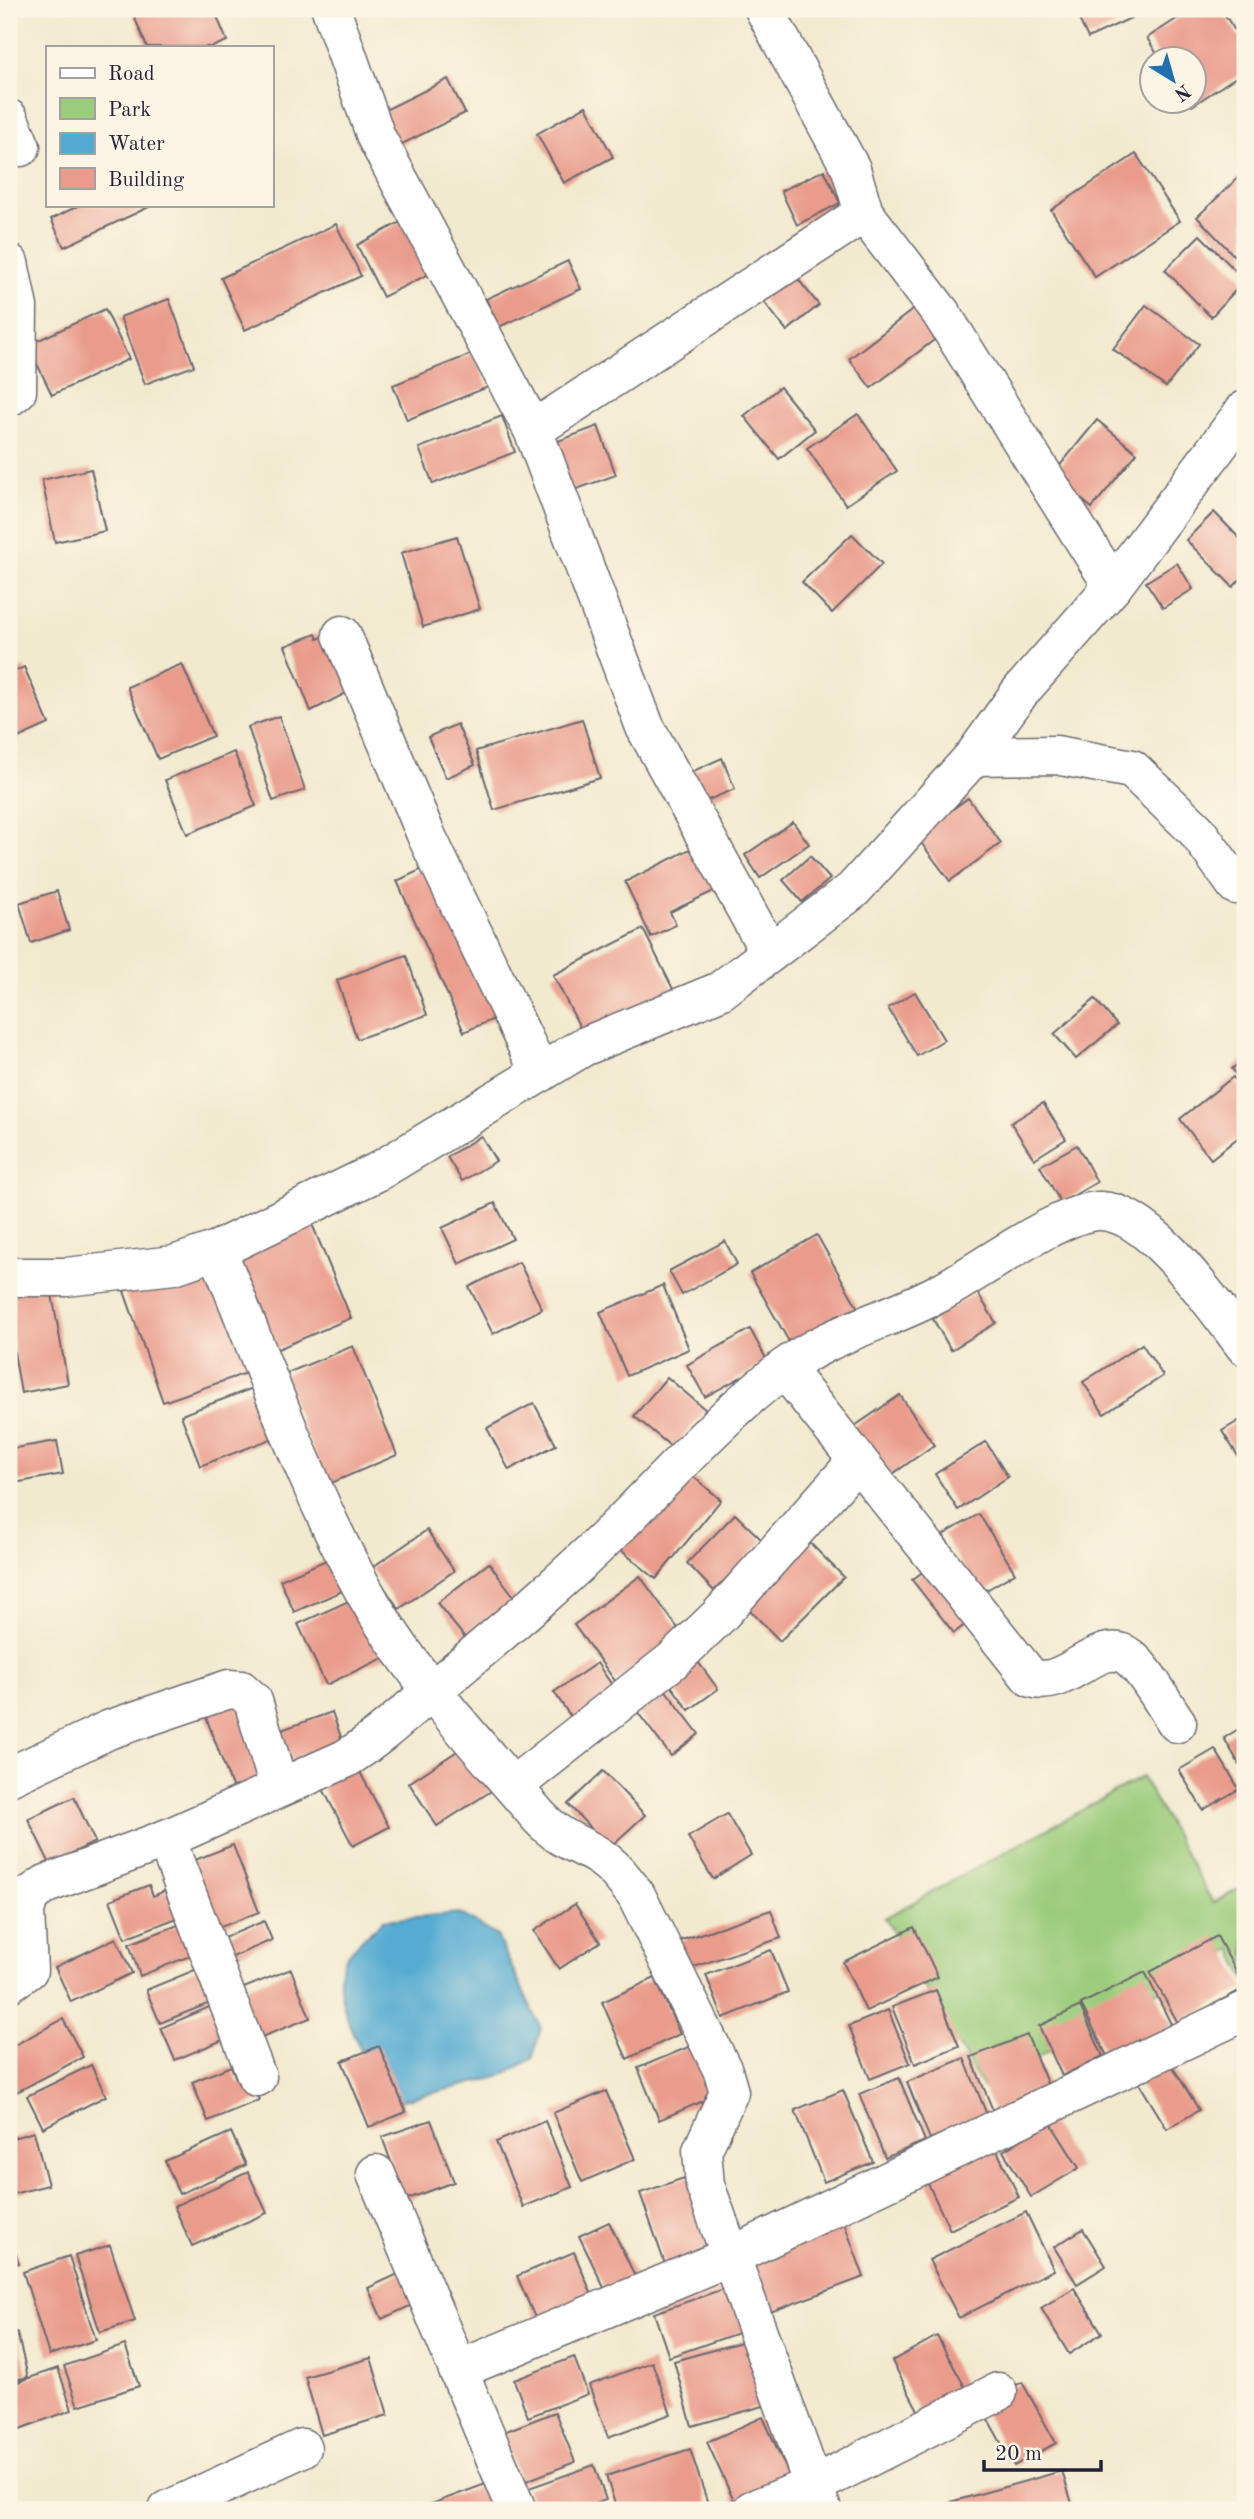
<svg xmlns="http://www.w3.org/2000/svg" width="1254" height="2519" font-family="'Old Standard TT',serif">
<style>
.green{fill:#9bcc7c;stroke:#5e775c;stroke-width:2}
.water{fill:#54abd1;stroke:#3b6686;stroke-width:2}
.building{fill:#ea9c8c}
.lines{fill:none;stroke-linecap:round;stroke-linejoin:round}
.minor-casing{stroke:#6b686f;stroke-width:41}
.minor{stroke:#fff;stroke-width:38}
</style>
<rect width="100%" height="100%" fill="#fcf5e5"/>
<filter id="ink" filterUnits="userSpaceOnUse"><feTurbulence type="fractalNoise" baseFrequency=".0143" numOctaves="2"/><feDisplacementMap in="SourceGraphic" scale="14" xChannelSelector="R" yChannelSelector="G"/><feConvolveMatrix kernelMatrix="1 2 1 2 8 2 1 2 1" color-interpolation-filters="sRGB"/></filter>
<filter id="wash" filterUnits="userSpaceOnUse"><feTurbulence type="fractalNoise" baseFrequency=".00686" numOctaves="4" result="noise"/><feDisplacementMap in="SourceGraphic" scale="28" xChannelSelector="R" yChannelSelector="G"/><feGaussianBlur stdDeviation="1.57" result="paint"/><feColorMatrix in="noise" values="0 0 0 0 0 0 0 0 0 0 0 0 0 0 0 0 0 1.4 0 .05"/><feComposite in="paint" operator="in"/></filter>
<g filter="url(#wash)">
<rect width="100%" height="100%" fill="#f2eacf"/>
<polygon class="green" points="1142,1777 1213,1903 1245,1886 1245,1980 1232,1949 983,2088 885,1918"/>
<path class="water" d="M460,1913L497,1936L541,2028L532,2059L499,2077L390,2103C372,2073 324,1993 345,1959C354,1945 371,1932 383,1920Z"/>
<g id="blocks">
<g class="building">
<polygon points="131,9 214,9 227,41 212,47 147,47"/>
<polygon points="1074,9 1129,9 1133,17 1088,38"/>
<polygon points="1192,9 1221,9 1245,46 1245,71 1192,106 1189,102 1194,102 1194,60 1161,60 1147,38"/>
<polygon points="448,79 465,113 394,148 377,114"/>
<polygon points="586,106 613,157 564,183 537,134"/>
<polygon points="1136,154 1180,221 1095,277 1051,210"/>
<polygon points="824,170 840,203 797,225 781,191"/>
<polygon points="1245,171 1245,267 1197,217"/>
<polygon points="80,205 153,205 64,247 51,219"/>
<polygon points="404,220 431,273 383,297 357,245"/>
<polygon points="336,224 361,276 245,330 221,278"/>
<polygon points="1200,235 1245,280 1211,317 1165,270"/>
<polygon points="568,261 581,289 499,327 486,299"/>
<polygon points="793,273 819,305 787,331 761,298"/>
<polygon points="169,299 194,366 145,384 120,317"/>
<polygon points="1146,305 1199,344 1166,387 1113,349"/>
<polygon points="915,308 938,337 871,388 849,359"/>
<polygon points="105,309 129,359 52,395 28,345"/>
<polygon points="474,353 488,387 407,420 393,385"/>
<polygon points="780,387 815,430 779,459 744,416"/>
<polygon points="858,414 897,471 846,505 807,448"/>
<polygon points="502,416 515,452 433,484 419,448"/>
<polygon points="1097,420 1137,453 1092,508 1052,475"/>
<polygon points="598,426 616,475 563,494 545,446"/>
<polygon points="91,469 105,531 55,542 42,480"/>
<polygon points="1214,512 1245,544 1245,574 1233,587 1186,540"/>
<polygon points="852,534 882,564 832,613 802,582"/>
<polygon points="457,536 480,609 423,627 401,553"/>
<polygon points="1177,563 1193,589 1163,608 1146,582"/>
<polygon points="332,633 354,689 311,711 285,646 316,634 318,639"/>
<polygon points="182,664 213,736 158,759 127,687"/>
<polygon points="24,667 49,724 9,742 9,674"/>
<polygon points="279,716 305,790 273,801 248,727"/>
<polygon points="582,719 600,778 494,810 476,751"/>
<polygon points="457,724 475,765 446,778 428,737"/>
<polygon points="234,752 256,806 187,834 165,780"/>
<polygon points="722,758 735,789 701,803 689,773"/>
<polygon points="968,798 1001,843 950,881 916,836"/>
<polygon points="793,822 809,844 760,878 745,855"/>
<polygon points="698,845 718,889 670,912 676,925 651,937 625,882"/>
<polygon points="810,856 830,879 802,902 783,880"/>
<polygon points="435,863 503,1015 464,1032 397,881"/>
<polygon points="57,891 69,930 31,943 19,903"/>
<polygon points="643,929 676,995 587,1041 553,975"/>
<polygon points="406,955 427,1015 357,1039 337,980"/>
<polygon points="915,992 944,1040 917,1056 888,1008"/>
<polygon points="1095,999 1117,1025 1076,1059 1054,1034"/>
<polygon points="1245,1058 1245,1085 1232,1069"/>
<polygon points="1233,1077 1245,1093 1245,1132 1211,1159 1180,1119"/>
<polygon points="1043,1103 1066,1139 1034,1159 1011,1123"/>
<polygon points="481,1136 496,1161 462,1181 447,1157"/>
<polygon points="1077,1145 1097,1182 1061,1203 1040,1166"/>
<polygon points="495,1203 513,1239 459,1264 442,1228"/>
<polygon points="312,1224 351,1318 271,1352 232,1258"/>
<polygon points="817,1235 859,1310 792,1347 750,1273"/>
<polygon points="725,1241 737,1264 682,1295 669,1271"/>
<polygon points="219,1258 258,1369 163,1402 124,1291"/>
<polygon points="519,1262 542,1309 493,1334 469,1287"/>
<polygon points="50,1283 68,1384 21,1393 9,1323 9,1291"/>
<polygon points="663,1285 689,1349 627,1376 600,1312"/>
<polygon points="977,1292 996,1323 951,1350 933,1319"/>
<polygon points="750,1329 768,1362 705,1397 687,1365"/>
<polygon points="1142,1344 1163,1376 1104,1414 1083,1382"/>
<polygon points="353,1346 397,1455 327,1485 282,1375"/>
<polygon points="667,1377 706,1410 673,1448 634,1416"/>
<polygon points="269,1382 287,1433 200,1466 181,1415"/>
<polygon points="900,1395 934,1445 884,1480 849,1430"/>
<polygon points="534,1403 556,1445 509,1470 487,1428"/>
<polygon points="1245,1417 1245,1467 1222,1431"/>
<polygon points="57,1441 63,1474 9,1484 9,1449"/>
<polygon points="986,1442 1008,1477 958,1510 935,1474"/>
<polygon points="683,1468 721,1500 656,1579 617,1547"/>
<polygon points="735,1514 763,1541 714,1591 687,1563"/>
<polygon points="979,1514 1015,1573 980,1594 943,1535"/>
<polygon points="427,1530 454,1571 399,1609 371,1568"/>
<polygon points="801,1534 844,1577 780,1641 738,1598"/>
<polygon points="340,1554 354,1586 294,1612 280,1580"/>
<polygon points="489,1563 516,1599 466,1639 437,1603"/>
<polygon points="933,1564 975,1617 954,1633 912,1580"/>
<polygon points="640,1576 682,1634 616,1682 574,1625"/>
<polygon points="364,1594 392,1654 326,1685 298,1624"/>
<polygon points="693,1655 718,1689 689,1710 664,1676"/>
<polygon points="597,1663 618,1694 575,1723 554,1692"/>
<polygon points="657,1679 699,1734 671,1756 629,1701"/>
<polygon points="235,1696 268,1785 236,1797 203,1709"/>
<polygon points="332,1712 344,1746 293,1765 281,1730"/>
<polygon points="1245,1725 1245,1774 1224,1738"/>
<polygon points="471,1742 499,1786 437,1826 409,1783"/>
<polygon points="1215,1749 1239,1789 1203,1810 1179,1770"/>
<polygon points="352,1757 389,1827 353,1846 316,1776"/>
<polygon points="603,1771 645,1815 609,1848 568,1804"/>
<polygon points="74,1797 95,1842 50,1864 28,1819"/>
<polygon points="727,1814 751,1855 713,1879 688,1837"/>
<polygon points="233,1845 259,1912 208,1932 182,1865"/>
<polygon points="149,1885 153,1896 174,1887 185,1915 125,1938 110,1900"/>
<polygon points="575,1904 600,1942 559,1969 534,1931"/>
<polygon points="771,1910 781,1938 688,1969 679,1941"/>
<polygon points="264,1921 272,1940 221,1962 212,1943"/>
<polygon points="183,1923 195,1954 140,1976 129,1944"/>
<polygon points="914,1927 938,1977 866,2011 843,1962"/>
<polygon points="1217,1936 1245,1988 1178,2023 1150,1972"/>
<polygon points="116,1938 132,1973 71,2002 55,1967"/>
<polygon points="771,1950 788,1992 723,2018 706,1975"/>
<polygon points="202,1967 215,2001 160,2023 146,1990"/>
<polygon points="291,1969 310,2018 254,2040 236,1991"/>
<polygon points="1145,1972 1172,2026 1108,2058 1081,2004"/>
<polygon points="655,1978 680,2034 627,2059 602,2002"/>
<polygon points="936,1990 959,2046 915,2064 892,2007"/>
<polygon points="216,2004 230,2037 175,2060 161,2028"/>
<polygon points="1080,2006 1103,2056 1062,2076 1039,2026"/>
<polygon points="888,2010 910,2063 870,2079 849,2026"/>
<polygon points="63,2019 83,2057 17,2092 9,2077 9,2048"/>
<polygon points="1027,2035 1050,2090 994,2113 971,2057"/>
<polygon points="698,2043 719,2094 659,2120 638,2068"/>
<polygon points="379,2046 406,2112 369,2127 342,2061"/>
<polygon points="1163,2051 1199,2110 1167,2129 1131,2070"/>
<polygon points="964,2058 987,2115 930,2139 907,2082"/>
<polygon points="91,2065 106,2096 43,2128 27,2096"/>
<polygon points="231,2066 238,2083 250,2078 259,2100 208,2121 192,2082"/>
<polygon points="899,2078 925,2141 885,2158 859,2094"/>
<polygon points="843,2090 873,2162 824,2182 795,2110"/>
<polygon points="606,2091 635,2159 582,2182 553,2113"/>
<polygon points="431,2120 454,2182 405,2200 382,2137"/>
<polygon points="545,2121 572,2187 523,2207 496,2142"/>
<polygon points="1050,2122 1079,2168 1031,2197 1003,2151"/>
<polygon points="34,2132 48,2185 9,2195 9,2139"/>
<polygon points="231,2132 246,2165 179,2194 165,2161"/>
<polygon points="991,2138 1019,2197 950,2230 922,2171"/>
<polygon points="248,2172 267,2213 192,2246 174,2206"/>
<polygon points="693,2175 718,2245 665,2264 640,2193"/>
<polygon points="1026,2212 1054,2270 959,2318 929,2260"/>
<polygon points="609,2222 636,2278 606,2292 579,2236"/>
<polygon points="844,2223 864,2277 765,2314 745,2259"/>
<polygon points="1083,2229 1106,2266 1077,2284 1054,2247"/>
<polygon points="9,2232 19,2263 9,2266"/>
<polygon points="110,2245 135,2321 100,2332 75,2256"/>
<polygon points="574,2252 592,2295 535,2318 517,2276"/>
<polygon points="69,2256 96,2340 49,2355 23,2272"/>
<polygon points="413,2267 427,2298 382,2319 368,2288"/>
<polygon points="729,2287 744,2331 669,2357 654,2313"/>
<polygon points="1074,2288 1102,2333 1069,2354 1041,2308"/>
<polygon points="17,2332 28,2377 9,2382 9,2335"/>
<polygon points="937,2336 966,2389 920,2414 892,2361"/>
<polygon points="752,2339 771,2404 692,2426 674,2361"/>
<polygon points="125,2345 139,2386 78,2406 64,2366"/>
<polygon points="574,2357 588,2394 528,2417 514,2380"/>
<polygon points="371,2358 388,2415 322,2435 305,2377"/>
<polygon points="652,2362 671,2414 608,2437 589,2385"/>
<polygon points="58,2368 72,2410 9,2433 9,2385"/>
<polygon points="1022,2382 1056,2443 1014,2466 980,2405"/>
<polygon points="555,2412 575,2462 521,2483 501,2433"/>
<polygon points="763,2417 793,2484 738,2510 707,2442"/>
<polygon points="690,2449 710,2510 617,2510 606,2476"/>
<polygon points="594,2465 606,2500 577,2510 534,2510 526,2489"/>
<polygon points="1062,2471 1074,2510 950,2510 947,2503"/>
<polygon points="491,2482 502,2510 434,2510 431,2504"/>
</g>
</g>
</g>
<g filter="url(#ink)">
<use href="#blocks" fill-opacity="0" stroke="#6b686f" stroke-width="2"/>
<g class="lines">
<g class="minor-casing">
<g id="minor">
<polyline points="331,9 376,137 533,430 645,727 770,953"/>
<polyline points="764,9 851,169 864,213 941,313 1113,586"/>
<polyline points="9,119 21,147"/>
<polyline points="9,263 18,307 17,391 9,397"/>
<polyline points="533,430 864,213"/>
<polyline points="342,635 427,837 540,1073"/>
<polyline points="974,756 1056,755 1132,769 1196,830 1236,885 1245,878"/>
<path d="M217,1250C264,1364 304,1483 364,1591C410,1674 478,1745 539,1817C564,1843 575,1841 600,1857C615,1867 625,1881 636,1895L723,2071L729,2092L702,2151L705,2185L822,2510"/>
<polyline points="9,1277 66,1277 174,1265 217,1250 377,1172 583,1047 720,991 853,890 974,756 1020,692 1113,586 1245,410"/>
<path d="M784,1368L1030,1677C1065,1693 1099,1634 1129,1657C1146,1670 1164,1705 1177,1723"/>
<polyline points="9,1777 108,1730 229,1689 241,1690 253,1701 279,1787"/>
<polyline points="513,1786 672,1661 719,1616 857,1461"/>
<polyline points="166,1839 257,2077"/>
<path d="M9,1983L28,1970L25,1912L29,1896L46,1884L166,1839L345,1759C378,1739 405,1713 435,1688C497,1636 559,1585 616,1528C671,1474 721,1416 783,1369C831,1332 891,1320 943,1291C979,1272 1062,1210 1101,1211C1152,1212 1216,1309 1245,1346"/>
<polyline points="376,2174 517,2510"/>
<polyline points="458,2370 731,2256 1245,2011"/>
<polyline points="168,2510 302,2448"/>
<polyline points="752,2510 812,2486 998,2392"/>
</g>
</g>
<use href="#minor" class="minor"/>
</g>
</g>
<rect width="1254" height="2519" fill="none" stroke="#fcf5e5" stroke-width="35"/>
<rect x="46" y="46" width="228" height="161" fill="#fcf5e5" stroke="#a5a1a1" stroke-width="2"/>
<rect x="60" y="68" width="35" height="10" fill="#ffffff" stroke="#a5a1a1" stroke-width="2"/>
<text x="108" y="80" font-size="21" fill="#22223b">Road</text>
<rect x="60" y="98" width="35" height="21" fill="#9bcc7c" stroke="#a5a1a1" stroke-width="2"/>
<text x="108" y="116" font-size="21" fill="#22223b">Park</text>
<rect x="60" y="133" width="35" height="21" fill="#54abd1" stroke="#a5a1a1" stroke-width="2"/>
<text x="108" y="150" font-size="21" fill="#22223b">Water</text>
<rect x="60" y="168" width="35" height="21" fill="#ea9c8c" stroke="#a5a1a1" stroke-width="2"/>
<text x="108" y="186" font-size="21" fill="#22223b">Building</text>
<g transform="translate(1173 80) rotate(143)"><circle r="33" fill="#fcf5e5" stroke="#a5a1a1" stroke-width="2"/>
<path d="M0-5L12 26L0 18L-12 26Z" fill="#1f6fb2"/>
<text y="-10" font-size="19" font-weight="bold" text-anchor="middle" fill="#22223b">N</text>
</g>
<path d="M984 2460v10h117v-10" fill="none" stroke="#22223b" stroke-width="3.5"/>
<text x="995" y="2460" font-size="21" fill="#22223b" stroke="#fcf5e5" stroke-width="5" paint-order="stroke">20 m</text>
</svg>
